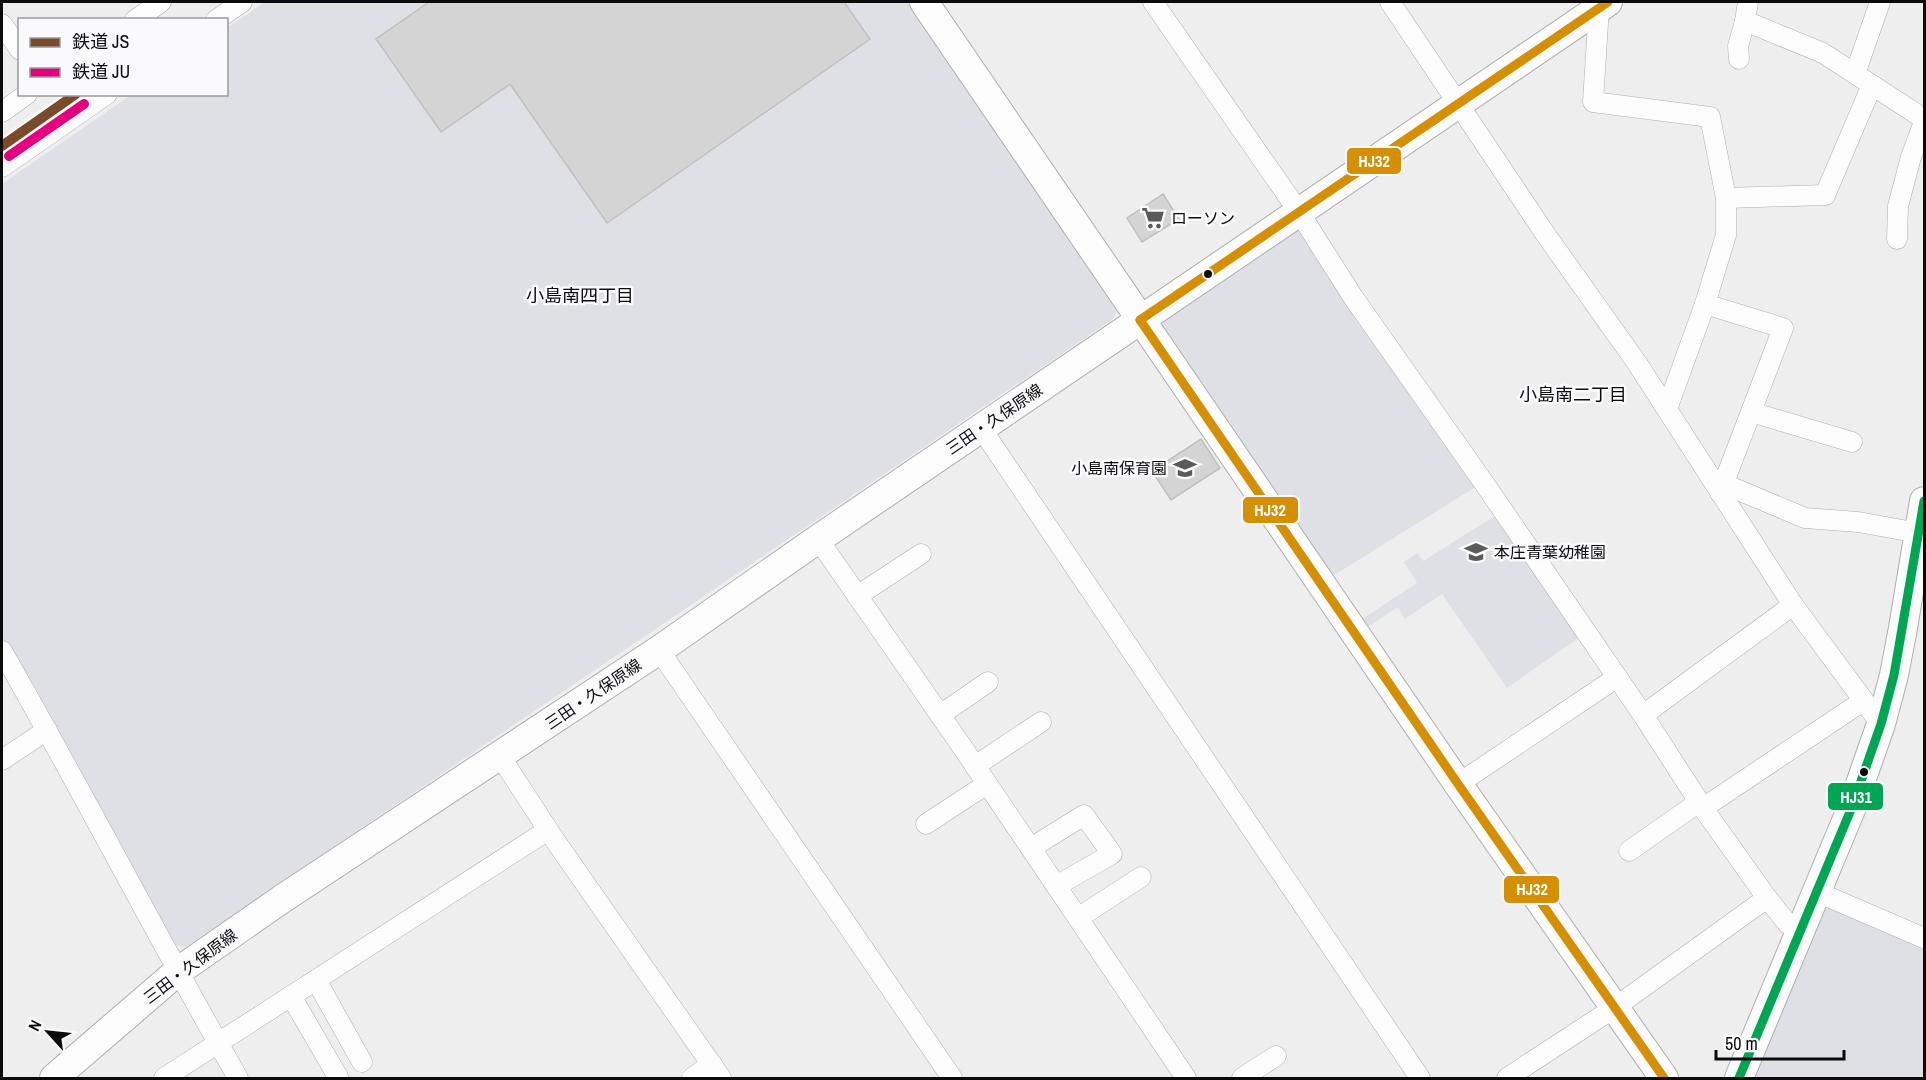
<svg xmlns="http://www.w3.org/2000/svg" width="1926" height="1080" font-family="'Archivo Narrow','Noto Sans JP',sans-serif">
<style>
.built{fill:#dfe0e6}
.building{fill:#d4d4d4;stroke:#c0c0c0;stroke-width:1.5}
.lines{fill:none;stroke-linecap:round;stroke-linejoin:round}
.street-casing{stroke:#aeaeae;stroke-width:21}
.secondary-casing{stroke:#aeaeae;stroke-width:30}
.street{stroke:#fcfcfc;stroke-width:20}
.secondary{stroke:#fcfcfc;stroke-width:28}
.bus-1-casing{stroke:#fafafc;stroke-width:14}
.bus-2-casing{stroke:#fafafc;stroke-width:14}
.bus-1{stroke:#d48f02;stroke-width:9}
.bus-2{stroke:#00a651;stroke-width:9}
.rail-1-casing{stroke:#fafafc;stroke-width:15}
.rail-2-casing{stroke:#fafafc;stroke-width:15}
.rail-1{stroke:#7a4b2a;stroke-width:10}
.rail-2{stroke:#e5007d;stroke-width:10}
.bus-dot{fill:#0b0b0c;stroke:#fafafc;stroke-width:2}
.labels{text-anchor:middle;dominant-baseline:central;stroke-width:5;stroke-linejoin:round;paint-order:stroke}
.poi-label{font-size:16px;fill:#0b0b0c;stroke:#fafafc;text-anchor:start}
.street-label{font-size:16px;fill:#0b0b0c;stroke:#fafafc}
.neighbourhood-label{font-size:18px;fill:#0b0b0c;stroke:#fafafc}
.line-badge{stroke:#fafafc;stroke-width:2}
.badge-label{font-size:16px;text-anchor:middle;font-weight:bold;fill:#fff}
</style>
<rect width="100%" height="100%" fill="#eee"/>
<g class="built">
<polygon points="265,2 910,2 1117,311 1113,319 186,947 175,945 2,637 2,184 131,95 226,94 227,28"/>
<polygon points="1299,228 1477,486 1328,579 1157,325"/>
<polygon points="1498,514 1580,637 1507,688 1442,594 1405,619 1398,607 1365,629 1359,621 1417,583 1404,562 1417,553 1423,561"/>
<polygon points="1829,907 1924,946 1924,1078 1750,1078 1820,911"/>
</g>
<g class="building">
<polygon points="429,2 844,2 870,39 607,223 510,84 441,132 376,39"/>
<polygon points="1163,194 1179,219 1142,242 1127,218"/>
<polygon points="1201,439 1220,468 1171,500 1152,471"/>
</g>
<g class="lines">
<g class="street-casing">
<g id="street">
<polyline points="1153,2 1299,212 1353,297 1484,483 1643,715 1703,808 1767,898 1788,924 1801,931"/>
<polyline points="1390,2 1546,235 1637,363 1793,605 1881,724"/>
<polyline points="1748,2 1745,21 1823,53 1872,85"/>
<polyline points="1599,7 1593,102 1710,117 1726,198 1726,235 1705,304 1667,409"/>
<polyline points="135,20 161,2"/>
<polyline points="216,20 242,2"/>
<polyline points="2,24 20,50"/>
<polyline points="1739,59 1738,46 1745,21"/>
<polyline points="1855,74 1880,2"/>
<polyline points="2,112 27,94"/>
<polyline points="2,167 107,94"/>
<polyline points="1726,198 1825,195 1872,85 1924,119"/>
<polyline points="1897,239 1898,206 1911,157 1924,122"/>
<polyline points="1705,304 1783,328 1720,493"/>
<polyline points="1751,412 1852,442"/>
<polyline points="981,428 1420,1078"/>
<polyline points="1724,484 1805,518 1858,522 1919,533"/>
<polyline points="818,539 965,751 1186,1078"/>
<polyline points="857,596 921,554"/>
<polyline points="659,650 952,1078"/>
<path d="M2,651C83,792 157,937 238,1078"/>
<polyline points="940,715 988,682"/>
<polyline points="1643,715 1793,605"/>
<polyline points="500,756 554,839 721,1078"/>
<polyline points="2,760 47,730"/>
<polyline points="975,766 1041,722"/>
<polyline points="1458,784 1616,678"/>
<polyline points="1703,808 1863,701"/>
<polyline points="926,824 987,784"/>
<polyline points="1031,848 1084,815 1112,854 1056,886"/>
<polyline points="1629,851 1699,802"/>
<polyline points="1817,892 1924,938"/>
<polyline points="1078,918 1141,877"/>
<polyline points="316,980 362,1062"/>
<polyline points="291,996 338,1077"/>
<polyline points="164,1078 548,830"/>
<polyline points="692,1078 712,1064"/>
<polyline points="1242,1078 1276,1056"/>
<polyline points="1507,1078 1614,1008 1767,898"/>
</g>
</g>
<g class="secondary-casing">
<g id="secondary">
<polyline points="924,2 1458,784 1664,1078"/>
<polyline points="54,1078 177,972 282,899 659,650 818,539 1608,2"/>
<polyline points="1739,1078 1852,807 1881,724 1894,675 1903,628 1924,501"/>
</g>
</g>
<use href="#street" class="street"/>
<use href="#secondary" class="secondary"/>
<g class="bus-1-casing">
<g id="bus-1">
<polyline points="1140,320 1458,784 1664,1078"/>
<polyline points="1140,320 1608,2"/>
</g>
</g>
<g class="bus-2-casing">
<polyline id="bus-2" points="1739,1078 1852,807 1881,724 1894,675 1924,501"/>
</g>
<use href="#bus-1" class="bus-1"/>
<use href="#bus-2" class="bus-2"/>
<g class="rail-1-casing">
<polyline id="rail-1" points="2,146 76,94"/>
</g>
<g class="rail-2-casing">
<polyline id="rail-2" points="9,156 84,104"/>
</g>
<use href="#rail-1" class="rail-1"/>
<use href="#rail-2" class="rail-2"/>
</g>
<defs>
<g id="supermarket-bare" transform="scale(1.8)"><path d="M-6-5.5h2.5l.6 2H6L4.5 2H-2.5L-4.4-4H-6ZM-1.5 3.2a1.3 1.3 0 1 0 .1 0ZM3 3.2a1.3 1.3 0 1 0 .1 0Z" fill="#5a5a5b" stroke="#fafafc" stroke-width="2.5" paint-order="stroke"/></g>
<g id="school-bare" transform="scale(1.8)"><path d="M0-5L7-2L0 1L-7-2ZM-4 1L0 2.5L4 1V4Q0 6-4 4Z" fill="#5a5a5b" stroke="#fafafc" stroke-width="2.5" paint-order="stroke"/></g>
</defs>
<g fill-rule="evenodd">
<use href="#supermarket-bare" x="1153" y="218"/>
<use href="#school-bare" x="1185" y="468"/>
<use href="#school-bare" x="1476" y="552"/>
</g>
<g class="bus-dot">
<circle cx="1208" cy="274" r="5"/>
<circle cx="1864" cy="772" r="5"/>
</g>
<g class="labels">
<g class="poi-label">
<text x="1171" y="218">ローソン</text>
<text x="1167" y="468" text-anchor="end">小島南保育園</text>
<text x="1494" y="552">本庄青葉幼稚園</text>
</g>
<g class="street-label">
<text transform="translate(994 419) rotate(-34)">三田・久保原線</text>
<text transform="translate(593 694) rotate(-34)">三田・久保原線</text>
<text transform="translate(190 966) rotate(-37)">三田・久保原線</text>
</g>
<g class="neighbourhood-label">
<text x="580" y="295">小島南四丁目</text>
<text x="1573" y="394">小島南二丁目</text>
</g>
</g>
<g class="line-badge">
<rect x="1346" y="147" width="56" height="28" rx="6" fill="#d48f02"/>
<rect x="1242" y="496" width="57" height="28" rx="6" fill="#d48f02"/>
<rect x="1827" y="782" width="57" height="29" rx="6" fill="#00a651"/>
<rect x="1503" y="875" width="57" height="29" rx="6" fill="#d48f02"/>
</g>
<g class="badge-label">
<text x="1374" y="167">HJ32</text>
<text x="1270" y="516">HJ32</text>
<text x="1856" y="803">HJ31</text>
<text x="1532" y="895">HJ32</text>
</g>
<rect width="1926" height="1080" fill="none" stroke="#0b0b0c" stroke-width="6"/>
<rect x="18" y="18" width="210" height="78" fill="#fafafc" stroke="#9a9a9c" stroke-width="1.5"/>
<rect x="30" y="38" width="30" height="9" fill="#7a4b2a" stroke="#9a9a9c" stroke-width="1.5"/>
<text x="72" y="48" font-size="18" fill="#0b0b0c">鉄道 JS</text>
<rect x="30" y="68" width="30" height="9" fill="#e5007d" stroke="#9a9a9c" stroke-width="1.5"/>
<text x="72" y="78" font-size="18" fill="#0b0b0c">鉄道 JU</text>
<g transform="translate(48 1032) rotate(297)" stroke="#fafafc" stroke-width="4.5" paint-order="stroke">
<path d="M0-4.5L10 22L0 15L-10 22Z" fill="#0b0b0c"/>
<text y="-9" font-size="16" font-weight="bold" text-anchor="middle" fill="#0b0b0c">N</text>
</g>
<path d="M1716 1050v9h128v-9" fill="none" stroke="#0b0b0c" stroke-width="3"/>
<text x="1725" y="1050" font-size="18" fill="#0b0b0c" stroke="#fafafc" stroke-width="4.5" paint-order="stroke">50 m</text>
</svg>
